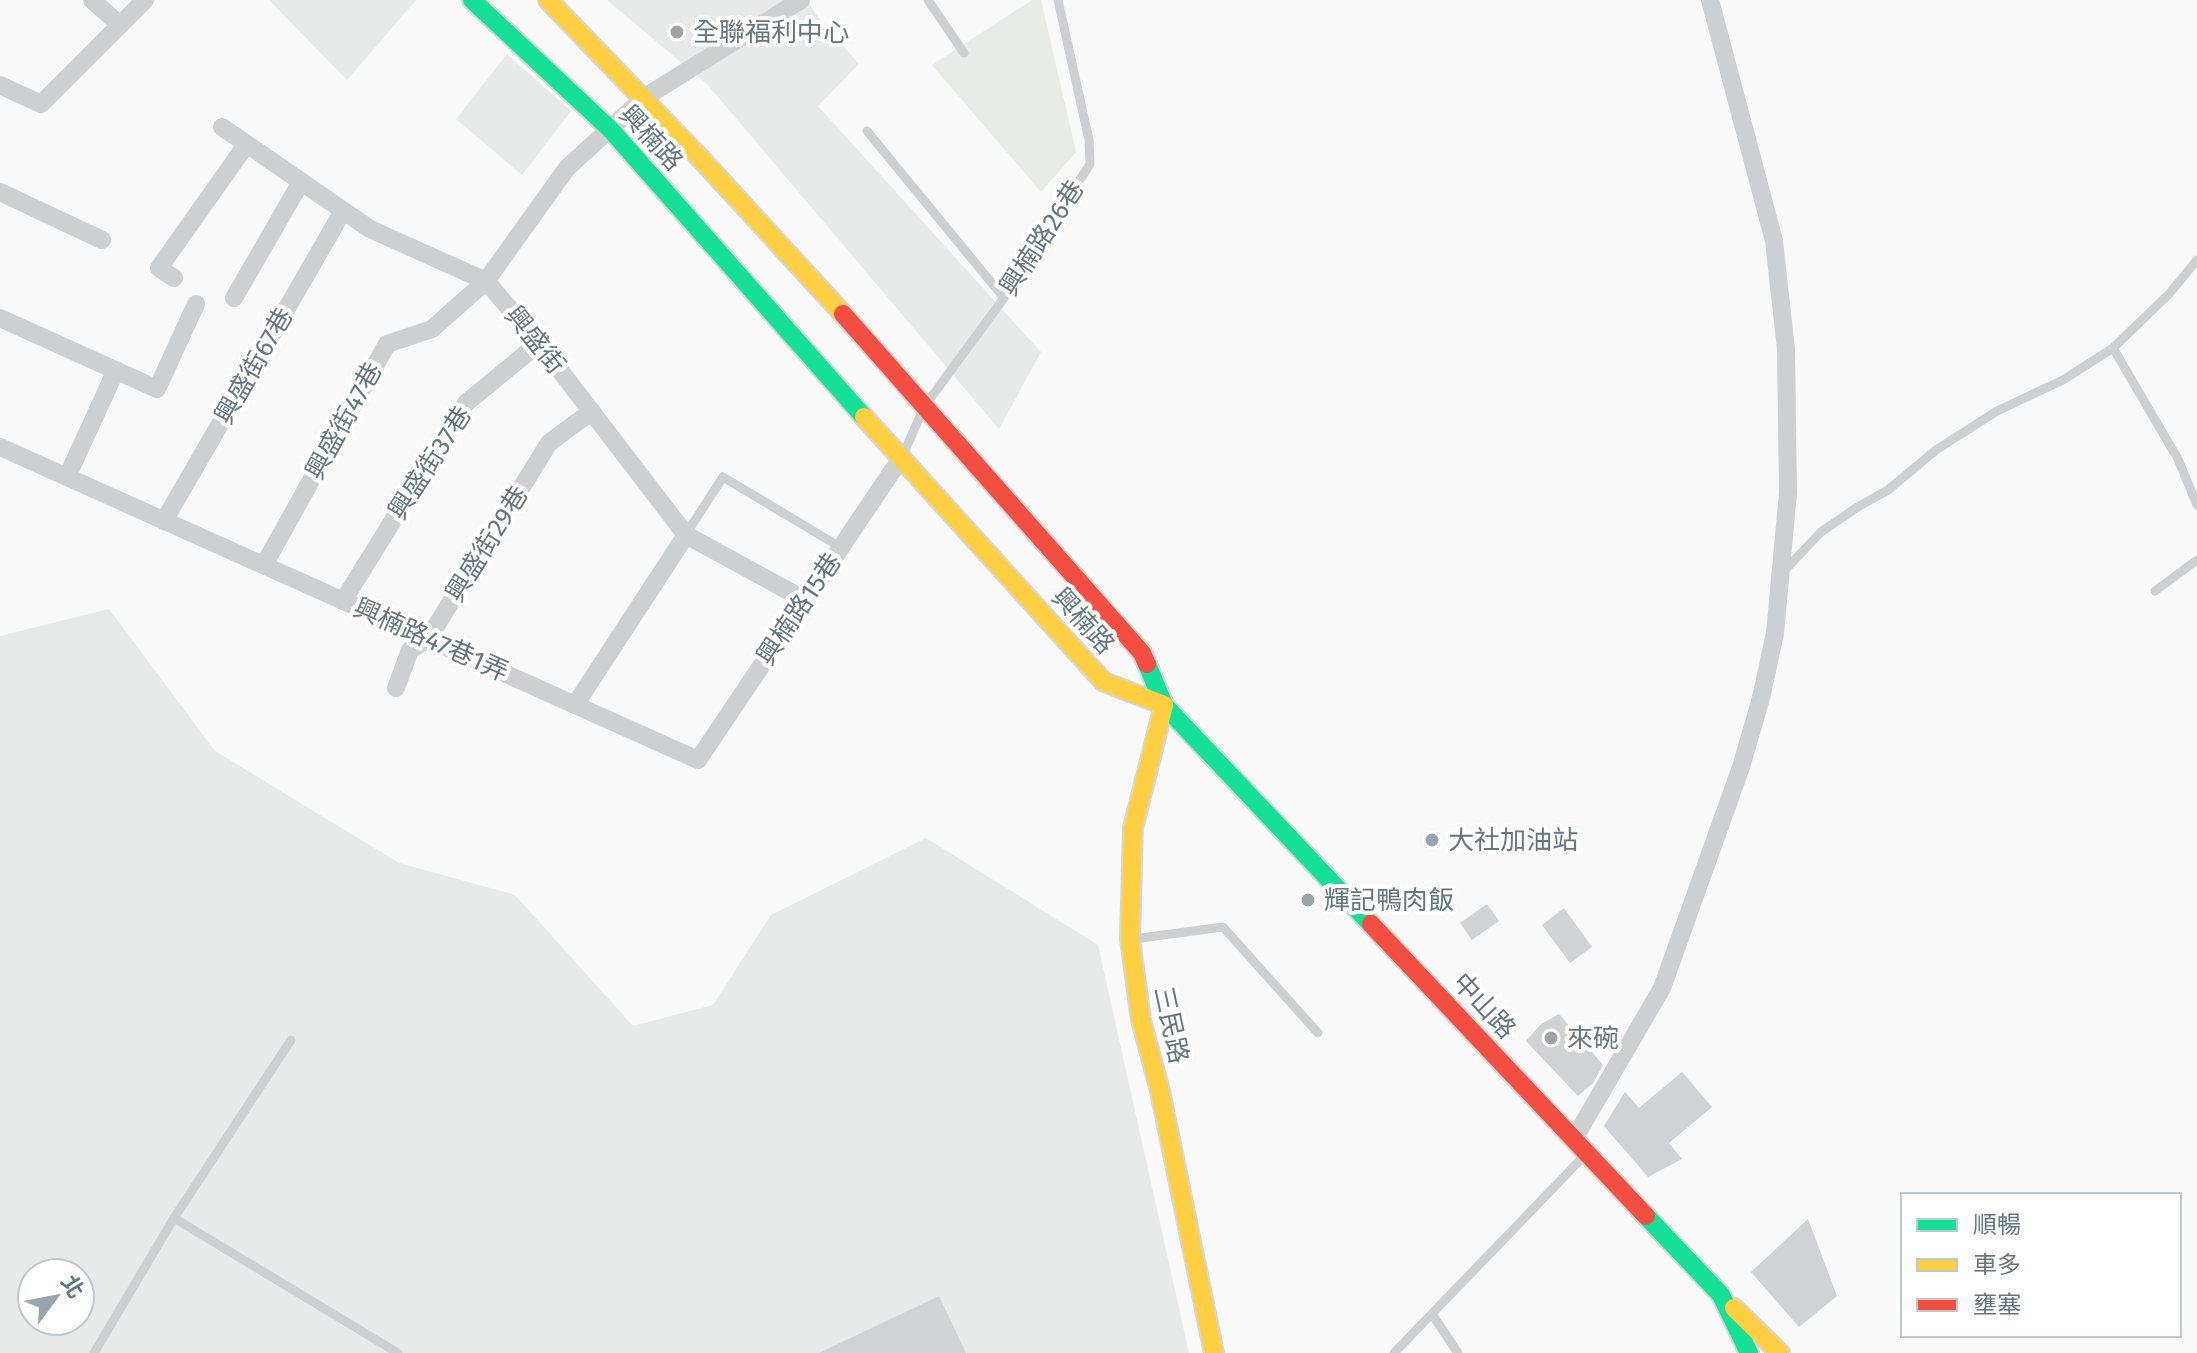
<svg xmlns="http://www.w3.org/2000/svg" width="2197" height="1353" font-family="'Fira Sans','Noto Sans TC',sans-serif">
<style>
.built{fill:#e8e9e9;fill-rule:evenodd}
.green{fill:#e8ebe6}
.building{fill:#d0d2d3}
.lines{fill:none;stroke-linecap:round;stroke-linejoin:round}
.fast-casing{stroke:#d5d6d7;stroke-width:22}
.slow-casing{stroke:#d5d6d7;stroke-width:22}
.jam-casing{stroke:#d5d6d7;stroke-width:22}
.lane{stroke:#cecfd0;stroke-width:9}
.street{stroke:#cecfd0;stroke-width:18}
.fast{stroke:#16e098;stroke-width:18}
.slow{stroke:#ffcf43;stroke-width:18}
.jam{stroke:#f24e42;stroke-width:18}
.poi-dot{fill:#99a4ac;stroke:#fff;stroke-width:3}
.labels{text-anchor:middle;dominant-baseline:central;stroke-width:8;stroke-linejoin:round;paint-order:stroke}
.poi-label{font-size:26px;fill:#657683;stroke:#fff;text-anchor:start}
.street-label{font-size:26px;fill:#657683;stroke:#fff}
</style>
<rect width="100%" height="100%" fill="#f9f9f9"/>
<g class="built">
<polygon points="269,0 416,0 347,80"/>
<polygon points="607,0 807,0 818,17 859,64 818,106 1041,352 999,429 707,84"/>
<polygon points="507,54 571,111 522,175 456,119"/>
<path d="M109,609L215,751L399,863L515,895L633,1026L713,1005L771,915L926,838L1098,945L1189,1353H0V636ZM32,1273H80V1321H32Z"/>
</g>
<polygon class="green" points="1032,0 1041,0 1076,152 1041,192 932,65"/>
<g class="building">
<polygon points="1487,904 1499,921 1472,940 1460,923"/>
<polygon points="1564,908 1592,947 1570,963 1542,925"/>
<polygon points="1559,1014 1603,1065 1593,1083 1578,1096 1526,1041 1541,1024"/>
<polygon points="1682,1072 1712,1107 1669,1143 1682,1159 1648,1177 1604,1126 1625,1092 1639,1108"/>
<polygon points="1808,1219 1837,1296 1799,1327 1751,1272"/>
<polygon points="939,1296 966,1353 819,1353"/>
</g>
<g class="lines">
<g class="fast-casing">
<g id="fast">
<polyline points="472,0 611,130 864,417"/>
<polyline points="1147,664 1164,705 1371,924"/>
<polyline points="1646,1216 1721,1295 1749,1353"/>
</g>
</g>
<g class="slow-casing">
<g id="slow">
<polyline points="548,0 701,159 843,314"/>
<polyline points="864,417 1104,682 1164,705"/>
<polyline points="1164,705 1133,828 1130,939 1141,1020 1160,1091 1214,1353"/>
<polyline points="1734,1308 1780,1353"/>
</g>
</g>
<g class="jam-casing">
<g id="jam">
<polyline points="843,314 1142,653 1147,664"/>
<polyline points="1371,924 1646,1216"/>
</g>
</g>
<g class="lane">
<polyline points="928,0 964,53"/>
<polyline points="867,131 1004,298"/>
<polyline points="2113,348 2178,459 2197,505"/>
<polyline points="903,455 924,407 1004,298 1090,164 1089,140 1058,0"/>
<polyline points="686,534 723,477 840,547"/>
<polyline points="1784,571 1821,532 1856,508 1888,490 1936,450 1997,411 2063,380 2113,348 2169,294 2197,260"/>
<polyline points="2155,591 2197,560"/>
<polyline points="1133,939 1223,927 1318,1033"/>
<polyline points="174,1218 398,1353"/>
<polyline points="1432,1314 1458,1353"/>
<polyline points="94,1353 174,1218 291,1040"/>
<polyline points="1394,1353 1586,1154"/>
</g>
<g class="street">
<polyline points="92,0 120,25"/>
<polyline points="0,85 41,104 145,0"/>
<polyline points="222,127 370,229 486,281 539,343 686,535 805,600"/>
<polyline points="0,192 102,240"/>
<polyline points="174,278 159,268 246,145"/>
<polyline points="234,298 301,182"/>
<polyline points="0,318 157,389 196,304"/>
<polyline points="0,447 698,760 901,458"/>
<polyline points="67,477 116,370"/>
<polyline points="164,521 343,211"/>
<polyline points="264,565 387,344 432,329 486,281 567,168 645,97 801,0"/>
<polyline points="343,601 466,403 539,343"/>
<polyline points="396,688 410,650 428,639 549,443 592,411"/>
<polyline points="575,705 686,535"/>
<polyline points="1574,1139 1662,988 1741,767 1761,698 1775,633 1788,493 1786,349 1774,241 1710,0"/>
</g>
<use href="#fast" class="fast"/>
<use href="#slow" class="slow"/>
<use href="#jam" class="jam"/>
</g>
<g class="poi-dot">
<circle cx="677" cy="32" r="8"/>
<circle cx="1432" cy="840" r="8"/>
<circle cx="1308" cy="900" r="8"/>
<circle cx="1551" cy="1038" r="8"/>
</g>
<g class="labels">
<g class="poi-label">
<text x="693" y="32">全聯福利中心</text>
<text x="1448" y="840">大社加油站</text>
<text x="1324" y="900">輝記鴨肉飯</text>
<text x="1567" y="1038">來碗</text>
</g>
<g class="street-label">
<text transform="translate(651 138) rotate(47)">興楠路</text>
<text transform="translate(1042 238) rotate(-57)">興楠路26巷</text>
<text transform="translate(535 340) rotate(51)">興盛街</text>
<text transform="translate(254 366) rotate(-60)">興盛街67巷</text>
<text transform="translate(344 421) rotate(-61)">興盛街47巷</text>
<text transform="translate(430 463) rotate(-57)">興盛街37巷</text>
<text transform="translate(487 544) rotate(-58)">興盛街29巷</text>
<text transform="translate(799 609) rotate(-56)">興楠路15巷</text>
<text transform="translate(1083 621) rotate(48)">興楠路</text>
<text transform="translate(431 640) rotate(24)">興楠路47巷1弄</text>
<text transform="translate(1484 1006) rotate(47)">中山路</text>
<text transform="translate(1171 1025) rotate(78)">三民路</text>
</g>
</g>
<rect x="1901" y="1193" width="280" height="144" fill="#ffffff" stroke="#c1c8cd" stroke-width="2"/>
<rect x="1917" y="1219" width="40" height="12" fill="#16e098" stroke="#c1c8cd" stroke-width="2"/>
<text x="1973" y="1233" font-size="24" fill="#657683">順暢</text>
<rect x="1917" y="1259" width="40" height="12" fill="#ffcf43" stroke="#c1c8cd" stroke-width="2"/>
<text x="1973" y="1273" font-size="24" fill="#657683">車多</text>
<rect x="1917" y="1299" width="40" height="12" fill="#f24e42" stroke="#c1c8cd" stroke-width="2"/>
<text x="1973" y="1313" font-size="24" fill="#657683">壅塞</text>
<g transform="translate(56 1297) rotate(58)"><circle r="38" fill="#ffffff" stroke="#c1c8cd" stroke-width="2"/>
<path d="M0-6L14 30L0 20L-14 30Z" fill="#99a4ac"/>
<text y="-12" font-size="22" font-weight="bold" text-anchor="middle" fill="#657683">北</text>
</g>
</svg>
